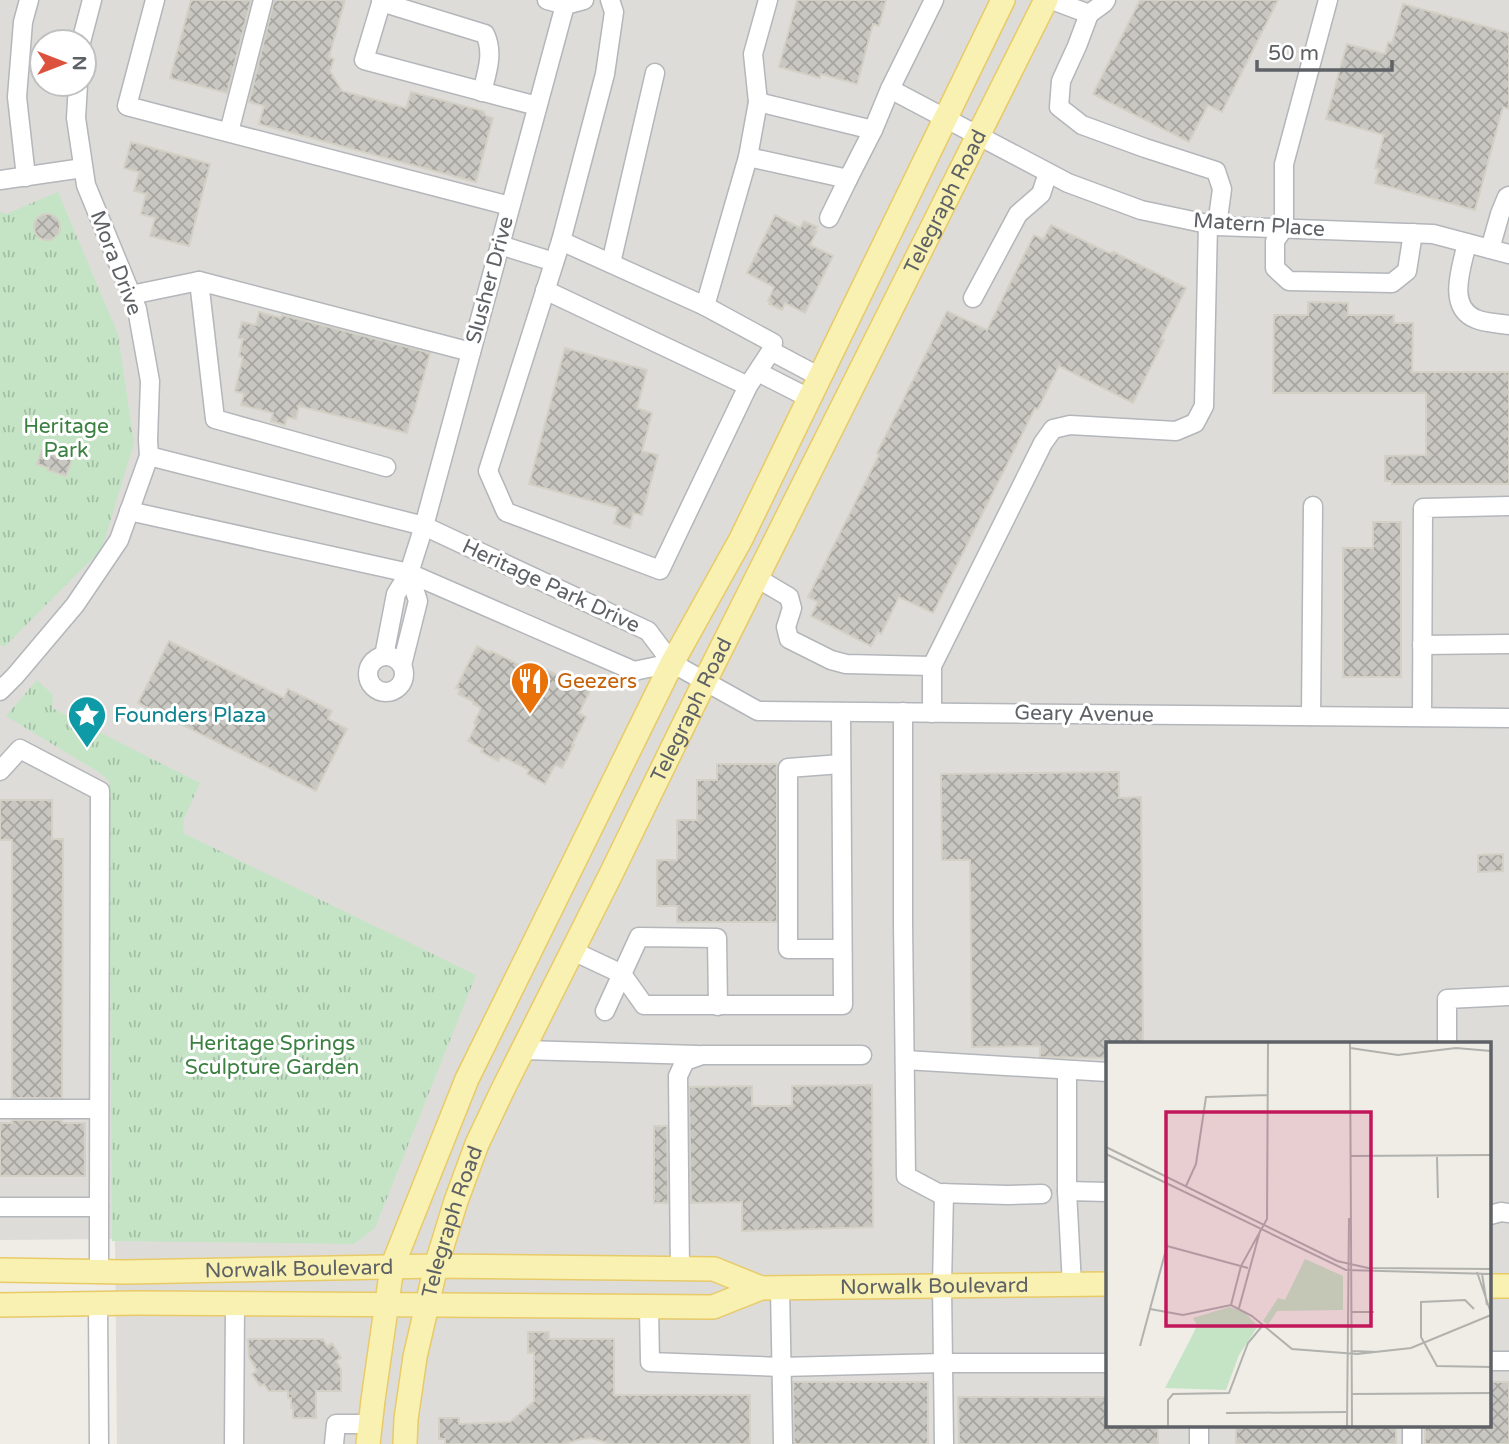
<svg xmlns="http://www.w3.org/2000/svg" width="1509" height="1444" font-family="'Varela Round',sans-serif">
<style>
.industrial{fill:#dedcd8;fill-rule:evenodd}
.park{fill:url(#park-tufts)}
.building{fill:url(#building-cross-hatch);stroke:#d3d0c5;stroke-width:2}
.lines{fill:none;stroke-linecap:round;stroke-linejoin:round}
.minor-casing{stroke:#b3b6ba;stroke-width:21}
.major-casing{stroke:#e8ca67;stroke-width:26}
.minor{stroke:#fff;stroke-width:18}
.major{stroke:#f9f1b1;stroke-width:23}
.labels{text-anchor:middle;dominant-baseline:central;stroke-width:6;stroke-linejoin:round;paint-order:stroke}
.street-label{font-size:21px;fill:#5e6165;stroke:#fff}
.park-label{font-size:21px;fill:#3b8041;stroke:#fff}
.food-label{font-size:21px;fill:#c56008;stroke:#fff;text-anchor:start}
.culture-label{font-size:21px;fill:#0d838f;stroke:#fff;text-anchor:start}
.inset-road{fill:none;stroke:#b1b1ae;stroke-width:2}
.view{fill:#c2185b;fill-opacity:0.15;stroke:#c2185b;stroke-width:3.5}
.inset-edge{fill:none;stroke:#5e6165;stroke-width:3.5}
</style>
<defs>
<pattern id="park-tufts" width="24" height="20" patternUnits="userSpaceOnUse" patternTransform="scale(1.75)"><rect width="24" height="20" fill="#c5e4c6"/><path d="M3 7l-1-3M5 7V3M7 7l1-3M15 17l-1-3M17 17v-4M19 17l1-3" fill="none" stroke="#a3bca4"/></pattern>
<pattern id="building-cross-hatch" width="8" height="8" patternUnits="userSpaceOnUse" patternTransform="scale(1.75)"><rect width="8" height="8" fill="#c8c7c1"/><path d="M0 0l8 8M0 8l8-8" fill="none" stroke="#a6a5a0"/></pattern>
</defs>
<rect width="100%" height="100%" fill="#efede6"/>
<path class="industrial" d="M0,0H1509V1444H117L115,1239L0,1240ZM42,42H84V84H42ZM1108,1043H1490V1425H1108Z"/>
<g class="park">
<polygon points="58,192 118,334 134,443 102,549 4,647 0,644 0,212 6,214"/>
<polygon points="37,680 53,695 52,708 200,783 184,819 183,833 476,975 375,1228 354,1244 112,1241 109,781 100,773 6,716"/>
</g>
<g class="building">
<polygon points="191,0 251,0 227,93 170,78"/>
<polygon points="274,0 345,0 329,57 334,59 330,71 342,91 406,108 411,92 483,111 486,116 493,118 476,182 259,124 264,106 249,102"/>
<polygon points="797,0 886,0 879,26 873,24 857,84 821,74 820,78 779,67"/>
<polygon points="1140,0 1278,0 1222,112 1208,105 1189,142 1093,94"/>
<polygon points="1403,4 1509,33 1509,109 1503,107 1475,210 1375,183 1379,169 1375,168 1384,135 1326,119 1347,44 1385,54 1388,42 1392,43"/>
<polygon points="131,142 210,164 189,246 150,236 155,218 141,214 146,194 134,191 139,172 124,168"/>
<circle cx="47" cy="227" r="13"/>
<polygon points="775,215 800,228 804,221 817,227 815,230 817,231 810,245 833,256 805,313 785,303 782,310 769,304 770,302 768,301 774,287 747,273"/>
<polygon points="1051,225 1109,253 1114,252 1186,288 1161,339 1164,340 1133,403 1059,366 1038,409 1035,408 933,613 899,597 881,634 878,632 871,646 811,616 818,602 808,597 879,455 877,453 947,311 987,330 1034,235 1043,239"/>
<polygon points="1308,302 1348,303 1348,315 1394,315 1394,323 1413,323 1412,372 1509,372 1509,484 1392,484 1392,481 1385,481 1385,456 1426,455 1426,393 1273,393 1274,315 1308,315"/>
<polygon points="259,312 281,318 282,315 430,353 413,415 412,415 407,433 299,406 296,419 287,417 285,425 271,421 273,413 241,405 244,394 235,391 243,357 239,356 243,339 238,338 242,322 256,325"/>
<polygon points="565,348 647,370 637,408 652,413 642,451 658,455 642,515 633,513 630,528 614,523 618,508 529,484"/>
<polygon points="42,450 72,459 66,476 48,470 49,468 37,464"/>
<polygon points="1373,522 1401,522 1401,677 1343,677 1343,548 1373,548"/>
<polygon points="169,641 284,698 288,689 332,711 328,719 347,729 316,791 138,703"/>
<polygon points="477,646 490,653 491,651 530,670 533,663 590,691 579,713 586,717 572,745 574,745 562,768 555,765 545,784 527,774 529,770 501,756 498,761 481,752 483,749 468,741 476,725 474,723 481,708 473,704 474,702 458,694 460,689 456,688"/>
<polygon points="717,764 777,764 777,922 677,922 677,906 657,906 657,860 677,860 677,820 697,820 697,780 717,780"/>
<polygon points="1119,772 1119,798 1141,797 1143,1043 1108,1043 1108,1058 1040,1057 1040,1046 972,1047 970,860 942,860 941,774"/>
<polygon points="0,800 52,800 52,839 63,839 62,1098 12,1098 12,840 0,840"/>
<polygon points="1503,854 1503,871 1478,872 1478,855"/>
<polygon points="872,1085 873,1227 742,1231 742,1202 691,1203 689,1087 752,1086 752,1106 792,1106 792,1086"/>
<polygon points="12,1120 62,1120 62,1123 85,1123 85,1176 0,1176 0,1123 12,1123"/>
<polygon points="654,1126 667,1126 668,1203 654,1203"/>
<polygon points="528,1332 549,1332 549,1339 614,1339 614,1395 750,1395 750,1444 610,1444 592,1438 581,1439 565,1444 445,1444 445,1439 439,1439 439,1418 459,1418 459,1424 510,1422 534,1401 534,1353 528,1353"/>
<polygon points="248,1339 323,1339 327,1346 332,1343 341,1358 336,1361 341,1369 341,1391 316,1391 316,1418 293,1418 293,1408 291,1408 291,1398 288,1398 288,1391 269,1391 264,1384 260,1386 252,1374 257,1371 249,1357"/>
<polygon points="793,1382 928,1382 928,1444 794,1444"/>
<polygon points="1490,1382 1509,1382 1509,1444 1425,1444 1425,1425 1490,1425"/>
<polygon points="958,1397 1108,1397 1108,1425 1158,1425 1158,1444 959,1444"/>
<rect x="1236" y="1425" width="160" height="19"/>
</g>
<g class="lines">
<g class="minor-casing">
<g id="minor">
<polyline points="155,0 127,106 510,206"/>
<polyline points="382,0 364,60 537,106"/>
<polyline points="610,0 614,12 605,74 561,241 705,306 748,157 848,179 873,130 890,89 934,0"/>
<polyline points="1052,0 1089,14 1104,3 1106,0"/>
<polyline points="1328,0 1284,164 1284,228 1275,241 1275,268 1289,281 1392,283 1407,271 1413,233"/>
<path d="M381,2L485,34C494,53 487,72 482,92"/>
<polyline points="565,5 584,0"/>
<polyline points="1089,14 1077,46 1061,81 1059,107 1082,125 1145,148 1216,171 1222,189 1217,226"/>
<polyline points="81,42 92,0"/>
<polyline points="890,89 1068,183 1141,210 1217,226 1433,234 1509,254"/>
<polyline points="758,102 873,130"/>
<polyline points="229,132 263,0"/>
<polyline points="748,157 758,102 753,54 768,0"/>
<polyline points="26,177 17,97 23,22 29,0"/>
<polyline points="0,180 83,168"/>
<polyline points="829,218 848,179"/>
<polyline points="561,241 488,471 506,512 660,570 748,386 771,351 773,343 705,306"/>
<path d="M1467,243C1462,266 1446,307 1476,319C1485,323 1498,323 1509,325"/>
<polyline points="500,245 554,262"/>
<polyline points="1490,249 1500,214 1507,197 1509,196"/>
<polyline points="611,263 655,73"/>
<polyline points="545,290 748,386"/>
<polyline points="131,295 199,281"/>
<polyline points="973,298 1018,214 1041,194 1048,173"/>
<polyline points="771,351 820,377"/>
<polyline points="758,372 809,398"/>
<polyline points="149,456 424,526 648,631 672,663 758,711 1509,718"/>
<polyline points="386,467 215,419 199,281 471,352"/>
<polyline points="129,511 409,573 634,671 672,663"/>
<polyline points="757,578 789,597 792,608 786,627 789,639 831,660 846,664 932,666"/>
<polyline points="1422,645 1509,644"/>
<circle cx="386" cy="674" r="18"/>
<polyline points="384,656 396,594 409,573 424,526 565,5 547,0"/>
<polyline points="402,665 418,601 409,573"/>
<polyline points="0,691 15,676 75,605 119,540 149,456 148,440 150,381 137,309 86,185 76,118 78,84"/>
<polyline points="903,712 903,923 906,1176 938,1193 1008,1195 1042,1194"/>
<polyline points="932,713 932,666 1043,443 1053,429 1070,425 1176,431 1195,423 1204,406 1208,224"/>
<polyline points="1311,716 1313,506"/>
<polyline points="1422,717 1423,508 1509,506"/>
<polyline points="841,764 788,768 788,949 842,949"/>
<polyline points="0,771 20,749 100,791 99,1207 0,1207"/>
<polyline points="573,951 622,974 644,1005 843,1005 841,712"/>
<polyline points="605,1011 639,937 717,938 718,1006"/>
<polyline points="1447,1043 1447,999 1509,996"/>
<polyline points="523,1050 698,1055"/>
<polyline points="905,1060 1108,1072"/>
<polyline points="0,1109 99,1109"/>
<polyline points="1067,1191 1067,1070"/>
<polyline points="944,1193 942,1286 944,1444"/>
<polyline points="1490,1215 1501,1212 1509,1213"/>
<polyline points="680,1269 678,1076 685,1061 702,1055 862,1055"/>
<polyline points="99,1272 99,1207"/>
<polyline points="1072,1285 1067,1191 1108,1192"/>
<polyline points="780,1288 783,1444"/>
<polyline points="98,1304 99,1444"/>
<polyline points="649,1307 650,1362 781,1367 943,1363 1108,1363"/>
<polyline points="1490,1361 1509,1361"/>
<polyline points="234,1444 235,1304"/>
<polyline points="334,1444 336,1424 370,1424"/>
<polyline points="1199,1444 1199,1425"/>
<polyline points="1412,1444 1412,1425"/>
</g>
</g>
<g class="major-casing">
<g id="major">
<path id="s1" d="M0,1270L126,1272L436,1266L714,1269L761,1288"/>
<polyline points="1490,1286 1509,1286"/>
<path id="s2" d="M0,1305L137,1303L713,1307L761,1288L1108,1284"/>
<polyline points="368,1444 373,1400 392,1267 467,1079 672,663 741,539 1003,0"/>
<path id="s3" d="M405,1444L406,1419L415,1357L436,1266L456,1201L477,1144L503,1089L611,874L705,681L1046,0"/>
</g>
</g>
<use href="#minor" class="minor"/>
<use href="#major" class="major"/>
</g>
<defs>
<g id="restaurant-pin" transform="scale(2.0125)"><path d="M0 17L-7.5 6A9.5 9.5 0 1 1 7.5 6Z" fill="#e8710a" stroke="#fff"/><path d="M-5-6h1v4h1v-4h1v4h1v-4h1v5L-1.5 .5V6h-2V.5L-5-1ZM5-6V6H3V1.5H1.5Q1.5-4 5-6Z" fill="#fff"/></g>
<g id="sight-pin" transform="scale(2.0125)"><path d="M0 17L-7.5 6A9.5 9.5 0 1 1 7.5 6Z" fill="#0f9aa8" stroke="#fff"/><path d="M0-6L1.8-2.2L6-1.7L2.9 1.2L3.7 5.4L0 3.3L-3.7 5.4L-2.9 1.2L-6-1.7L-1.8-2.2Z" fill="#fff"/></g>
</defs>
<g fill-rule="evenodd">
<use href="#restaurant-pin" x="530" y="681"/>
<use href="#sight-pin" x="87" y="715"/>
</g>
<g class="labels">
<g class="street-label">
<text stroke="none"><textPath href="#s3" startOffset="1362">Telegraph Road</textPath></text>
<text transform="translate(1259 225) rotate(4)">Matern Place</text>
<text transform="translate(116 263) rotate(69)">Mora Drive</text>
<text transform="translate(490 280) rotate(-75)">Slusher Drive</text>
<text transform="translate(551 586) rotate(25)">Heritage Park Drive</text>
<text stroke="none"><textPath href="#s3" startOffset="794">Telegraph Road</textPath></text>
<text transform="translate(1084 714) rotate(1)">Geary Avenue</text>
<text stroke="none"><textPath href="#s3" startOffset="228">Telegraph Road</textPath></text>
<text stroke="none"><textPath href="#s1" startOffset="299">Norwalk Boulevard</textPath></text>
<text stroke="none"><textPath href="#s2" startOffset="938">Norwalk Boulevard</textPath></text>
</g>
<g class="park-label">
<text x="66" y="426">Heritage<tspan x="66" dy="24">Park</tspan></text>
<text x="272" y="1043">Heritage Springs<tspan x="272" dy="24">Sculpture Garden</tspan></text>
</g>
<g class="food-label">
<text x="557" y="681">Geezers</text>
</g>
<g class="culture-label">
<text x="114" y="715">Founders Plaza</text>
</g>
</g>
<g transform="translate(1106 1042)">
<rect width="385" height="385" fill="#efede6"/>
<path d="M199,217L237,234V268L171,269L162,283L157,279L172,256L179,258ZM123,265L138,270L152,284L133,313L120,348L59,346L86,294L91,283L87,276Z" fill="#c5e4c6"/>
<path class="inset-road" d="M244,1L246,384M244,6L292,13L350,6L385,9M0,105L231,219L262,226L385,227M0,112L240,228L385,232M245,114L385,113M331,115L332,156M80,144L90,122L100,55L162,53M371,230L385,271M376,232L381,263M125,263L135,224L161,177L162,1M133,266L154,189M44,267L77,273L125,263L146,274L186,307L251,312L305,306L385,273M368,267L359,258L315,260V295L331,324L385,325M245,270H268M34,304L61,204L142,226M246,309L271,310M246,352L385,351M120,371L240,370M62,384V358L67,352L123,351L142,301L157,283M241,384L243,176"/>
<path class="view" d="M60,70H265V284H60Z"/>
<rect width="385" height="385" class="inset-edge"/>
</g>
<g transform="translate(63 63) rotate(90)"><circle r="33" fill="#ffffff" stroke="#bfc0c1" stroke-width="2"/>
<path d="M0-5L12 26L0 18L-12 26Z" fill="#dd523e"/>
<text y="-10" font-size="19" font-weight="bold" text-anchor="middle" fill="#5e6165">N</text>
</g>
<path d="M1257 60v10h135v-10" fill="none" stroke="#5e6165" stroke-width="3.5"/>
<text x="1268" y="60" font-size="21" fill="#5e6165" stroke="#ffffff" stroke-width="5" paint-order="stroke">50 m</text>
</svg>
